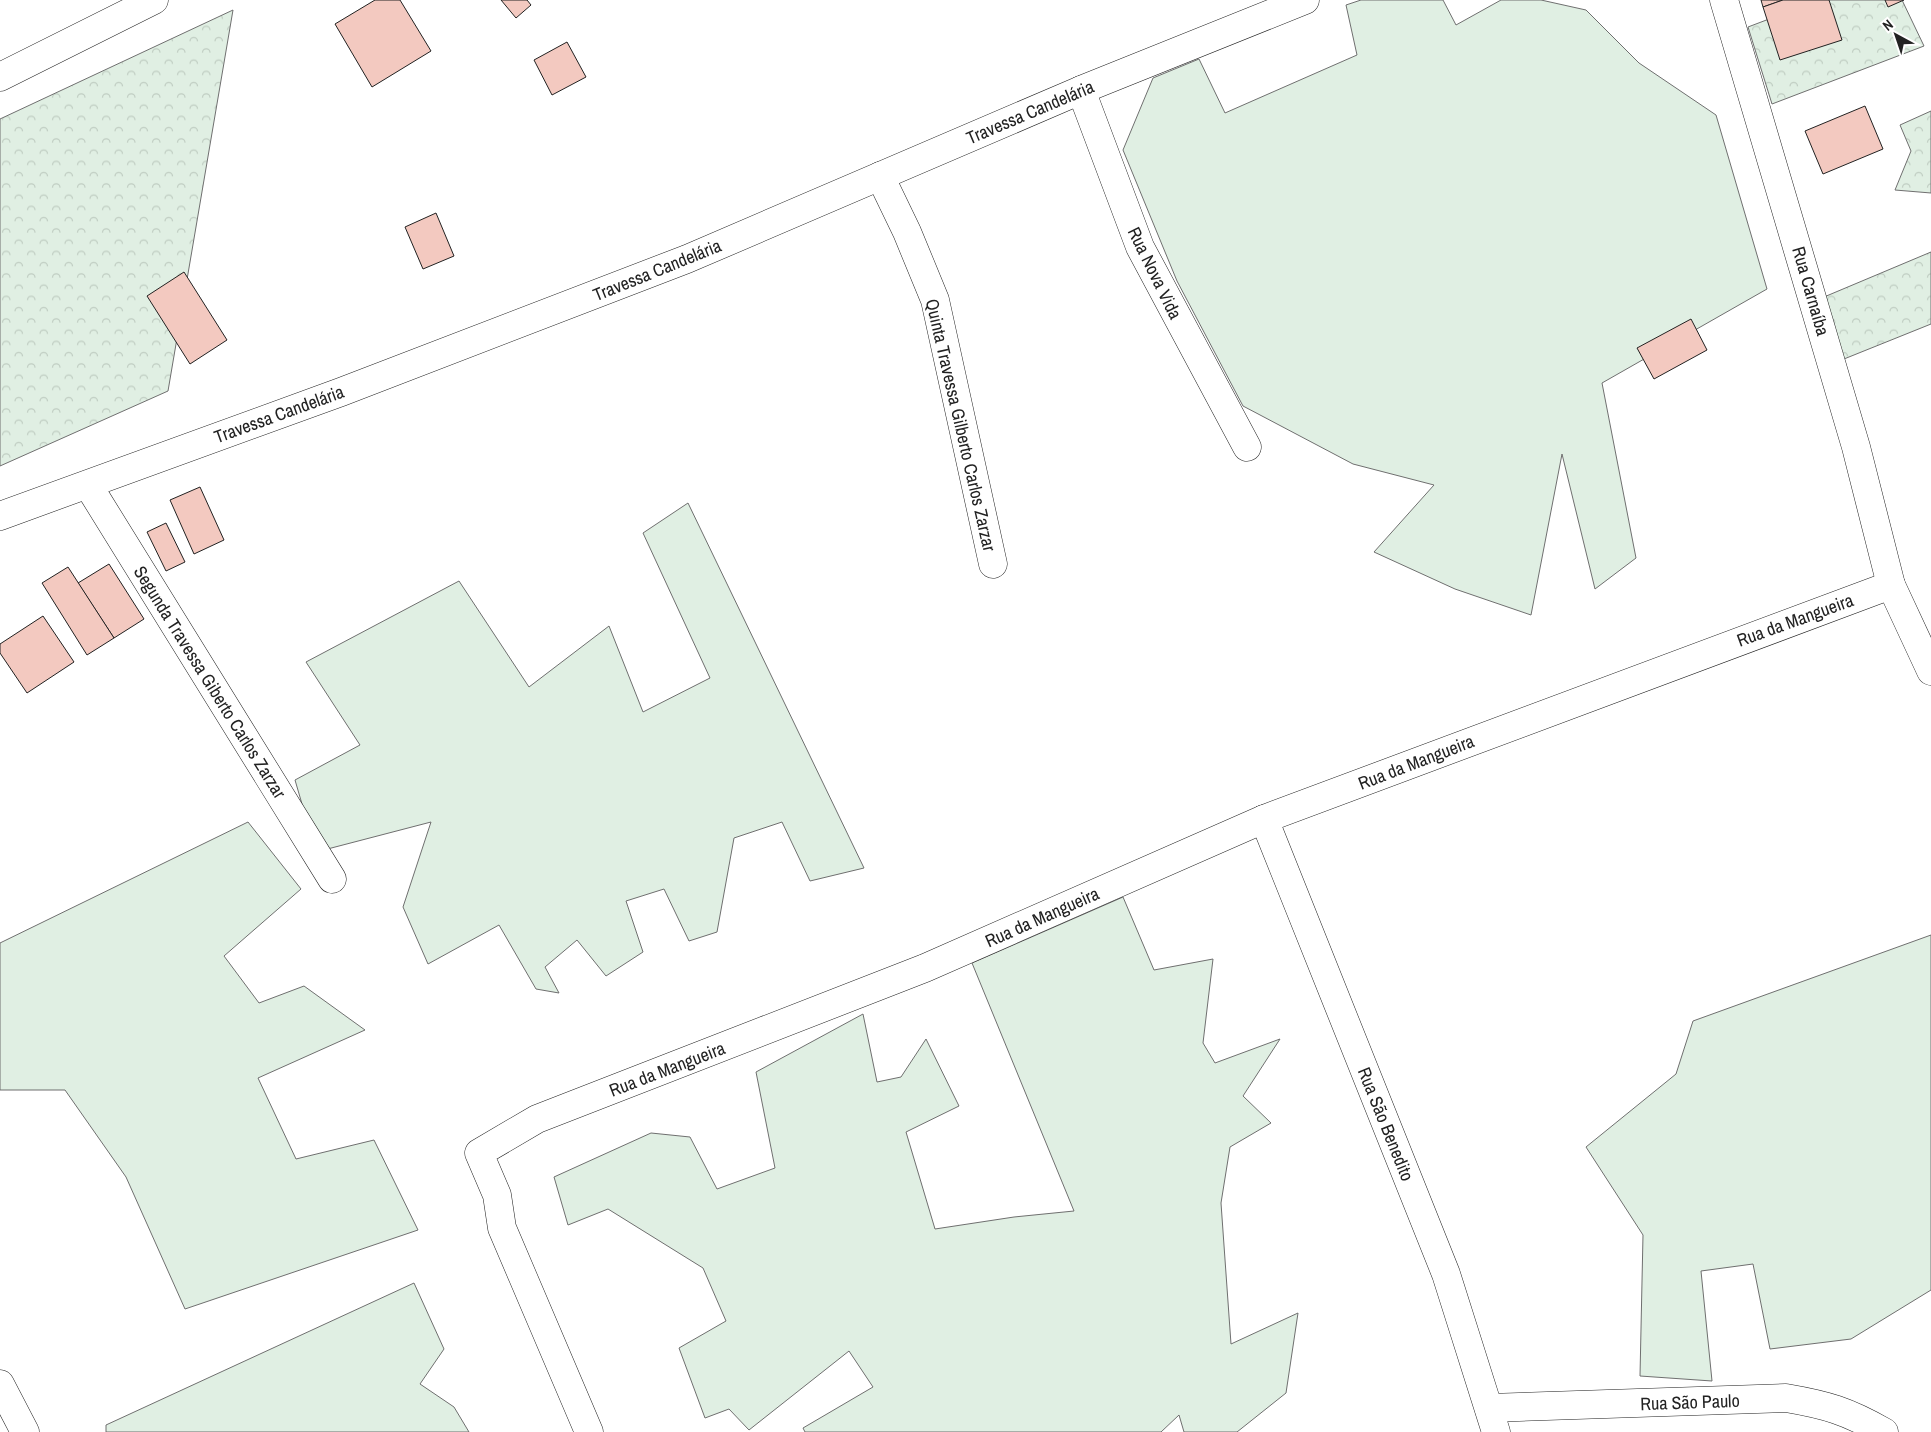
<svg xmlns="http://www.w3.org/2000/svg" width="1931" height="1432" font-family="'Archivo Narrow',sans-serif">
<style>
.green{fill:#e0efe3;stroke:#6f6f6f}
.forest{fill:url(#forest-crowns);stroke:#6f6f6f}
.building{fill:#f3c9c0;stroke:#222}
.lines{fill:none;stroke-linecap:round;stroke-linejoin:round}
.minor-casing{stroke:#222;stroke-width:29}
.minor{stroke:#fff;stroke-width:28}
.labels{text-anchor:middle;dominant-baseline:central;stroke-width:4;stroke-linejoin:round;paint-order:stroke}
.street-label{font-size:18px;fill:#222;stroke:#fff}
</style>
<defs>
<pattern id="forest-crowns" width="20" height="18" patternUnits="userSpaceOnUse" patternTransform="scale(1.25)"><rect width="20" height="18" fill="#e0efe3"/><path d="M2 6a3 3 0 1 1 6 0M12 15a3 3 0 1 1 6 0" fill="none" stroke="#c0cdc2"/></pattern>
</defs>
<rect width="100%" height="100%" fill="#fff"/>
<g class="green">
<polygon points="1361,0 1443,0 1456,25 1501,0 1541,0 1586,10 1639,63 1716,115 1767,289 1602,383 1636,558 1595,589 1562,454 1531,615 1455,589 1374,552 1434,485 1353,464 1243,406 1177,281 1123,150 1153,78 1199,59 1225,113 1357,55 1346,5"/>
<polygon points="688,503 864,868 810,881 782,822 734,838 717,932 689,941 664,889 626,901 643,952 606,976 577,940 545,967 559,993 536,989 499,925 428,964 403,907 431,822 316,852 295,780 360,745 306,662 459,581 529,687 609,626 643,712 710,678 643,533"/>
<polygon points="248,822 301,889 224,956 259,1003 304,986 365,1030 258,1078 296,1159 374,1140 418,1230 185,1309 126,1177 65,1090 0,1090 0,943"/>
<polygon points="1123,897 1154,970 1213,959 1203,1043 1215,1063 1280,1039 1243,1096 1271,1123 1230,1147 1221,1203 1231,1344 1298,1313 1286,1393 1237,1432 1184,1432 1179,1415 1161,1432 805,1432 803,1428 873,1387 849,1351 749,1430 729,1409 705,1418 679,1348 726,1321 703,1268 608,1209 568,1225 554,1177 651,1133 690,1137 717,1189 775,1168 756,1072 863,1014 877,1082 901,1077 926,1039 959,1106 906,1132 935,1229 1014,1217 1074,1211 972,963"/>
<polygon points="1931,935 1931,1290 1851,1339 1770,1349 1753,1264 1701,1271 1712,1381 1640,1376 1643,1235 1586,1147 1676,1074 1693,1021"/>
<polygon points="414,1283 444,1349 420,1384 454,1407 469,1432 106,1432 106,1425"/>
</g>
<g class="forest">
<polygon points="1808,0 1902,0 1924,46 1772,104 1748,27 1806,5"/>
<polygon points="233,10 168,391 0,466 0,119"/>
<polygon points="1931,111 1931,193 1895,190 1911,151 1900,125"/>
<polygon points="1931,252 1931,324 1839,361 1824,297"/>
</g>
<g class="building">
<polygon points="375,0 400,0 431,51 372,87 335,24"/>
<polygon points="501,0 527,0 531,5 516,18"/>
<polygon points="1761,0 1783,0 1763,7"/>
<polygon points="1783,0 1829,0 1842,40 1780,60 1763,7"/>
<polygon points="1885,0 1904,0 1888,7"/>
<polygon points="567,42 586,77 552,95 534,60"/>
<polygon points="1865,106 1883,149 1823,174 1805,131"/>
<polygon points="436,213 454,256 423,269 405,227"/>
<polygon points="184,272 227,340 190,364 147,296"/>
<polygon points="1691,319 1707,350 1654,379 1637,348"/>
<polygon points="200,487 224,540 194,554 170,500"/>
<polygon points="166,523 185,562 166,571 147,532"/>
<polygon points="109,564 144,619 114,638 78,583"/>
<polygon points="68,567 114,638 87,655 42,583"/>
<polygon points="43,616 74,662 27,693 0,653 0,644"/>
</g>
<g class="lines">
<g class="minor-casing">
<g id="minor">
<polyline points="1724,0 1856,447 1891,585 1931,671"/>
<polyline points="0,77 154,0"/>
<polyline points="1081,90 1140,247 1247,447"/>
<polyline points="880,176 907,232 935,300 993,564"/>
<polyline points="88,485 332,879"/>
<polyline points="0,516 341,392 687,259 1081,90 1305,0"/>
<polyline points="1264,819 1446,1274 1496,1432"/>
<polyline points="0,1384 25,1432"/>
<path d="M1489,1408L1786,1398C1827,1405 1847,1411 1884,1432"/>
<polyline points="589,1432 502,1228 497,1195 479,1153 537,1119 925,968 1264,819 1891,585"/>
</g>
</g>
<use href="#minor" class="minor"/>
</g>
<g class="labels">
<g class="street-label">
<text transform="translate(1030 112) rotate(-23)">Travessa Candelária</text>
<text transform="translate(657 270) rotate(-22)">Travessa Candelária</text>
<text transform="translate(1155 273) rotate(64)">Rua Nova Vida</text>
<text transform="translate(1811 291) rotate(74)">Rua Carnaíba</text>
<text transform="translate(279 414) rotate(-20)">Travessa Candelária</text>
<text transform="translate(961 425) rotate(77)">Quinta Travessa Gilberto Carlos Zarzar</text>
<text transform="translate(1795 620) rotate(-20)">Rua da Mangueira</text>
<text transform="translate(210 682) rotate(58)">Segunda Travessa Giberto Carlos Zarzar</text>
<text transform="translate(1416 762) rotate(-21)">Rua da Mangueira</text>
<text transform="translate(1042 917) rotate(-24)">Rua da Mangueira</text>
<text transform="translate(667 1069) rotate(-21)">Rua da Mangueira</text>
<text transform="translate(1386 1124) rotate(68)">Rua São Benedito</text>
<text transform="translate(1690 1402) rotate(-2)">Rua São Paulo</text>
</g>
</g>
<g transform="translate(1896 35) rotate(320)" stroke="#ffffff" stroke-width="4" paint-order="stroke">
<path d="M0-4L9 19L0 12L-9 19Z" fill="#222222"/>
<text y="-8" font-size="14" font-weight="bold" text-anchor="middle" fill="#222222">N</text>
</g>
</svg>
